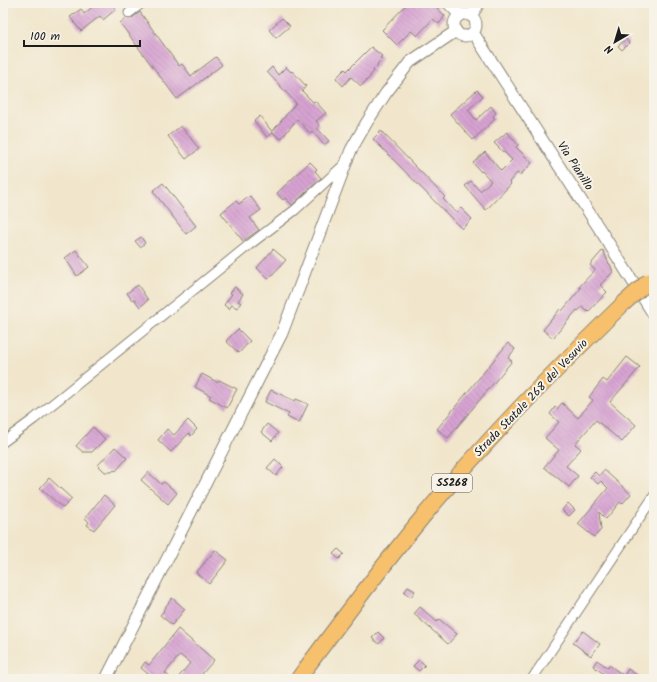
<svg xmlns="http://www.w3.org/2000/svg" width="657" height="682" font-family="Kalam,sans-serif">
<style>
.building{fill:url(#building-back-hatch)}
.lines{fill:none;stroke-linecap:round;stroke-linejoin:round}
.minor-casing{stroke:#868174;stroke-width:11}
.tertiary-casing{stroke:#868174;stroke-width:13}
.trunk-casing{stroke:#868174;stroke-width:17}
.minor{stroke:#fff;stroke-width:9}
.tertiary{stroke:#fff;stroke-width:11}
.trunk{stroke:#f7c06c;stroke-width:15}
.trunk-bridge-casing{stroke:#868174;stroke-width:17;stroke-linecap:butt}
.trunk-bridge{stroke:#f7c06c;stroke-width:15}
.labels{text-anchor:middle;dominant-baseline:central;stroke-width:4;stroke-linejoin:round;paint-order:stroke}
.shield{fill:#f7f3e8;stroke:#5e5c59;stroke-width:1}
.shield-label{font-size:11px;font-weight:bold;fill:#1c1c1c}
.street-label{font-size:12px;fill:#1c1c1c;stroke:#f7f3e8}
</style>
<defs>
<pattern id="building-back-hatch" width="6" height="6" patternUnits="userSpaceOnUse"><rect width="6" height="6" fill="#d6a2d1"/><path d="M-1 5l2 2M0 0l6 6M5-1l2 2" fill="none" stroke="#b78bb3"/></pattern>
</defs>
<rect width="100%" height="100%" fill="#f7f3e8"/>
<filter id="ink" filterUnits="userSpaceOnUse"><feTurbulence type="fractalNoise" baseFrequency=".025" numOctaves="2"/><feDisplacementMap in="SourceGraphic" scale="8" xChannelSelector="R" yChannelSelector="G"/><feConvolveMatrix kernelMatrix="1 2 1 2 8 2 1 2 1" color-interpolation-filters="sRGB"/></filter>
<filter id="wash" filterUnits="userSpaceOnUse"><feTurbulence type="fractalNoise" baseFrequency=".012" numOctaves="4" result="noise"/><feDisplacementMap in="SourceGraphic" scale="16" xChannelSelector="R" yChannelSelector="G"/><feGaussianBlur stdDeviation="0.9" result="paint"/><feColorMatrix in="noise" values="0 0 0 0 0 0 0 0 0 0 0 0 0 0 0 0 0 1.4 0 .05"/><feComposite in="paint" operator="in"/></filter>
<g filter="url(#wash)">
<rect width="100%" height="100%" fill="#f1e6cc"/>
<g id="blocks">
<g class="building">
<polygon points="97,3 111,3 116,9 103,20 100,16 81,31 70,17 81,9 84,14"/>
<polygon points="408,3 437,3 437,8 445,16 439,24 433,19 417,36 411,31 397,45 382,30"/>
<polygon points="140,12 179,66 182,64 191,76 216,57 222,65 177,99 120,23 127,18 129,19 132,18"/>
<polygon points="282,18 290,26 276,38 269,30"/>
<polygon points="626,39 629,43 622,50 618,46"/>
<polygon points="371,47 382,56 380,58 382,59 377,64 378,65 373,70 374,71 370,76 370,77 361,86 351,77 343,86 336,78 345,69 347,71"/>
<polygon points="272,67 278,75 286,67 291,72 292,71 306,86 302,91 313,102 315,101 326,113 316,121 319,125 317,128 329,141 324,145 312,131 310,133 297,119 281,139 272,132 296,103 267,72"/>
<polygon points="477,90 483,96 468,110 476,120 491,106 496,113 493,116 495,119 473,140 450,114"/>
<polygon points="260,116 273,133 267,137 254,121"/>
<polygon points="181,126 199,149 186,159 168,136"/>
<polygon points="381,131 445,197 443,199 456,213 461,208 472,219 462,229 373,139"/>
<polygon points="507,132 518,145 516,147 532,163 520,175 517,173 509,182 511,184 486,210 465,186 471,181 480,191 491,181 482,171 481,172 473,163 485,152 501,171 512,160 504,152 503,152 494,143"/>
<polygon points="310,162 317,169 315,171 321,178 292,205 285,198 283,200 277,193"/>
<polygon points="163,183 196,226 186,234 153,191"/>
<polygon points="250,196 261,210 250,218 259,230 243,241 221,213 236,201 239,204"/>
<polygon points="141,237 145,243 140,247 135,241"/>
<polygon points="273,249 286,260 268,279 257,268"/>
<polygon points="76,250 89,267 77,276 65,258"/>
<polygon points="603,250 609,264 610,264 613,272 600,285 607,292 588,312 582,307 578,311 577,310 553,338 543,330 560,309 562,311 581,288 579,287 595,270 590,265"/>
<polygon points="138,285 148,300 140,307 134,299 132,300 127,293"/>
<polygon points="235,287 243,294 238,301 241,303 237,308 232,305 229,309 224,305 232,294 230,293"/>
<polygon points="238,329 250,341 239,353 226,341"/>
<polygon points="508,343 515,349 508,358 512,361 448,438 437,429"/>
<polygon points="627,357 640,367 610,402 636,425 622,442 596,420 575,444 581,449 566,466 578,476 569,487 544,467 559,450 545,438 559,422 550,414 555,407 557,409 562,403 578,418 593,400 589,397 603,379 607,382"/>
<polygon points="202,374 217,382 219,380 237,389 227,408 209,398 211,396 195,387"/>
<polygon points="271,390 295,401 296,399 308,404 299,423 287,417 289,414 265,402"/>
<polygon points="188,420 197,429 191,436 189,433 171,452 158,440 167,429 174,435"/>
<polygon points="267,424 278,433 272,441 261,432"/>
<polygon points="93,427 105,439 92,452 83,452 76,446"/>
<polygon points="115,447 127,458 116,471 114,470 112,472 105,472 98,465"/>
<polygon points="275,459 283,467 276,476 267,468"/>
<polygon points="604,470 631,494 622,504 620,502 606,519 599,512 601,530 594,537 578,524 608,488 601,481 598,484 590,477 595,472 599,476"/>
<polygon points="148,472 161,484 164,482 177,493 168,504 141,480"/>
<polygon points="49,478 72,499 63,508 40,488"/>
<polygon points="104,495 115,505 94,530 87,525 89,522 85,518"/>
<polygon points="568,503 575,510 569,516 562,510"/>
<polygon points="338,549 344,554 339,559 333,554"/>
<polygon points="215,550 228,560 209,584 196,573"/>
<polygon points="408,587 415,591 411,597 404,592"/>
<polygon points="172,598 185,609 172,625 160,615 164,611 163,610"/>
<polygon points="420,607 437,622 439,619 457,634 448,644 414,614"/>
<polygon points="178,629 214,660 202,674 208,679 177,679 190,663 180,655 165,673 172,679 154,679 141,668 145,662 149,665"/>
<polygon points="583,631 600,644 591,656 573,643"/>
<polygon points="378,632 384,638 379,644 372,638"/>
<polygon points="419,660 425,665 419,671 413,666"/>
<polygon points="597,660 608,668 609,665 624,676 628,669 643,679 611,679 593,666"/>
</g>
</g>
</g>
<g filter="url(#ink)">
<use href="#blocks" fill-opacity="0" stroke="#868174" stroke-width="1"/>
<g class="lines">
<g class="minor-casing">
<g id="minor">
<polyline points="129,13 142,3"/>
<polyline points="3,442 34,419 249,245 295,210 346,163"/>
<polyline points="532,679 654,496"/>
</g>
</g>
<g class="tertiary-casing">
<g id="tertiary">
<polyline points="448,3 460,15"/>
<circle cx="465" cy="25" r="11"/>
<polyline points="471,16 479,3"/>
<polyline points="472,33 476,37 606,239 654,315"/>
<polyline points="106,679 282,333 351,150 367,122 386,93 410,62 456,31"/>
</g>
</g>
<g class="trunk-casing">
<path id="trunk" d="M298,679C338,625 378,571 421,519C484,442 553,372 624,303"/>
</g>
<use href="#minor" class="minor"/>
<use href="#tertiary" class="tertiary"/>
<use href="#trunk" class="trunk"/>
<g class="trunk-bridge-casing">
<polyline id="trunk-bridge" points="624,303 649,281"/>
</g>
<use href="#trunk-bridge" class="trunk-bridge"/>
</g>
</g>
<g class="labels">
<rect class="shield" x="432" y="474" width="40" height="18" rx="3"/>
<g class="shield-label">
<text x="452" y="483">SS268</text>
</g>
<g class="street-label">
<text transform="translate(575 166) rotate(57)">Via Pianillo</text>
<text transform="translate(531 398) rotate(-46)">Strada Statale 268 del Vesuvio</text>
</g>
</g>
<rect width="657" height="682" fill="none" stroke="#f7f3e8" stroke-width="16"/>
<g transform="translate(615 42) rotate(218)" stroke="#f7f3e8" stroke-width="3" paint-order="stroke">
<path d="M0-3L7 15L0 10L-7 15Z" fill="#1c1c1c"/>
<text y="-6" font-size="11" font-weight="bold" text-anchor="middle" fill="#1c1c1c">N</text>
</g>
<path d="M24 40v6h116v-6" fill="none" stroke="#1c1c1c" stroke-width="2"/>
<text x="30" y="40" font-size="12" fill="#1c1c1c" stroke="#f7f3e8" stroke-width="3" paint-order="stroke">100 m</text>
</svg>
